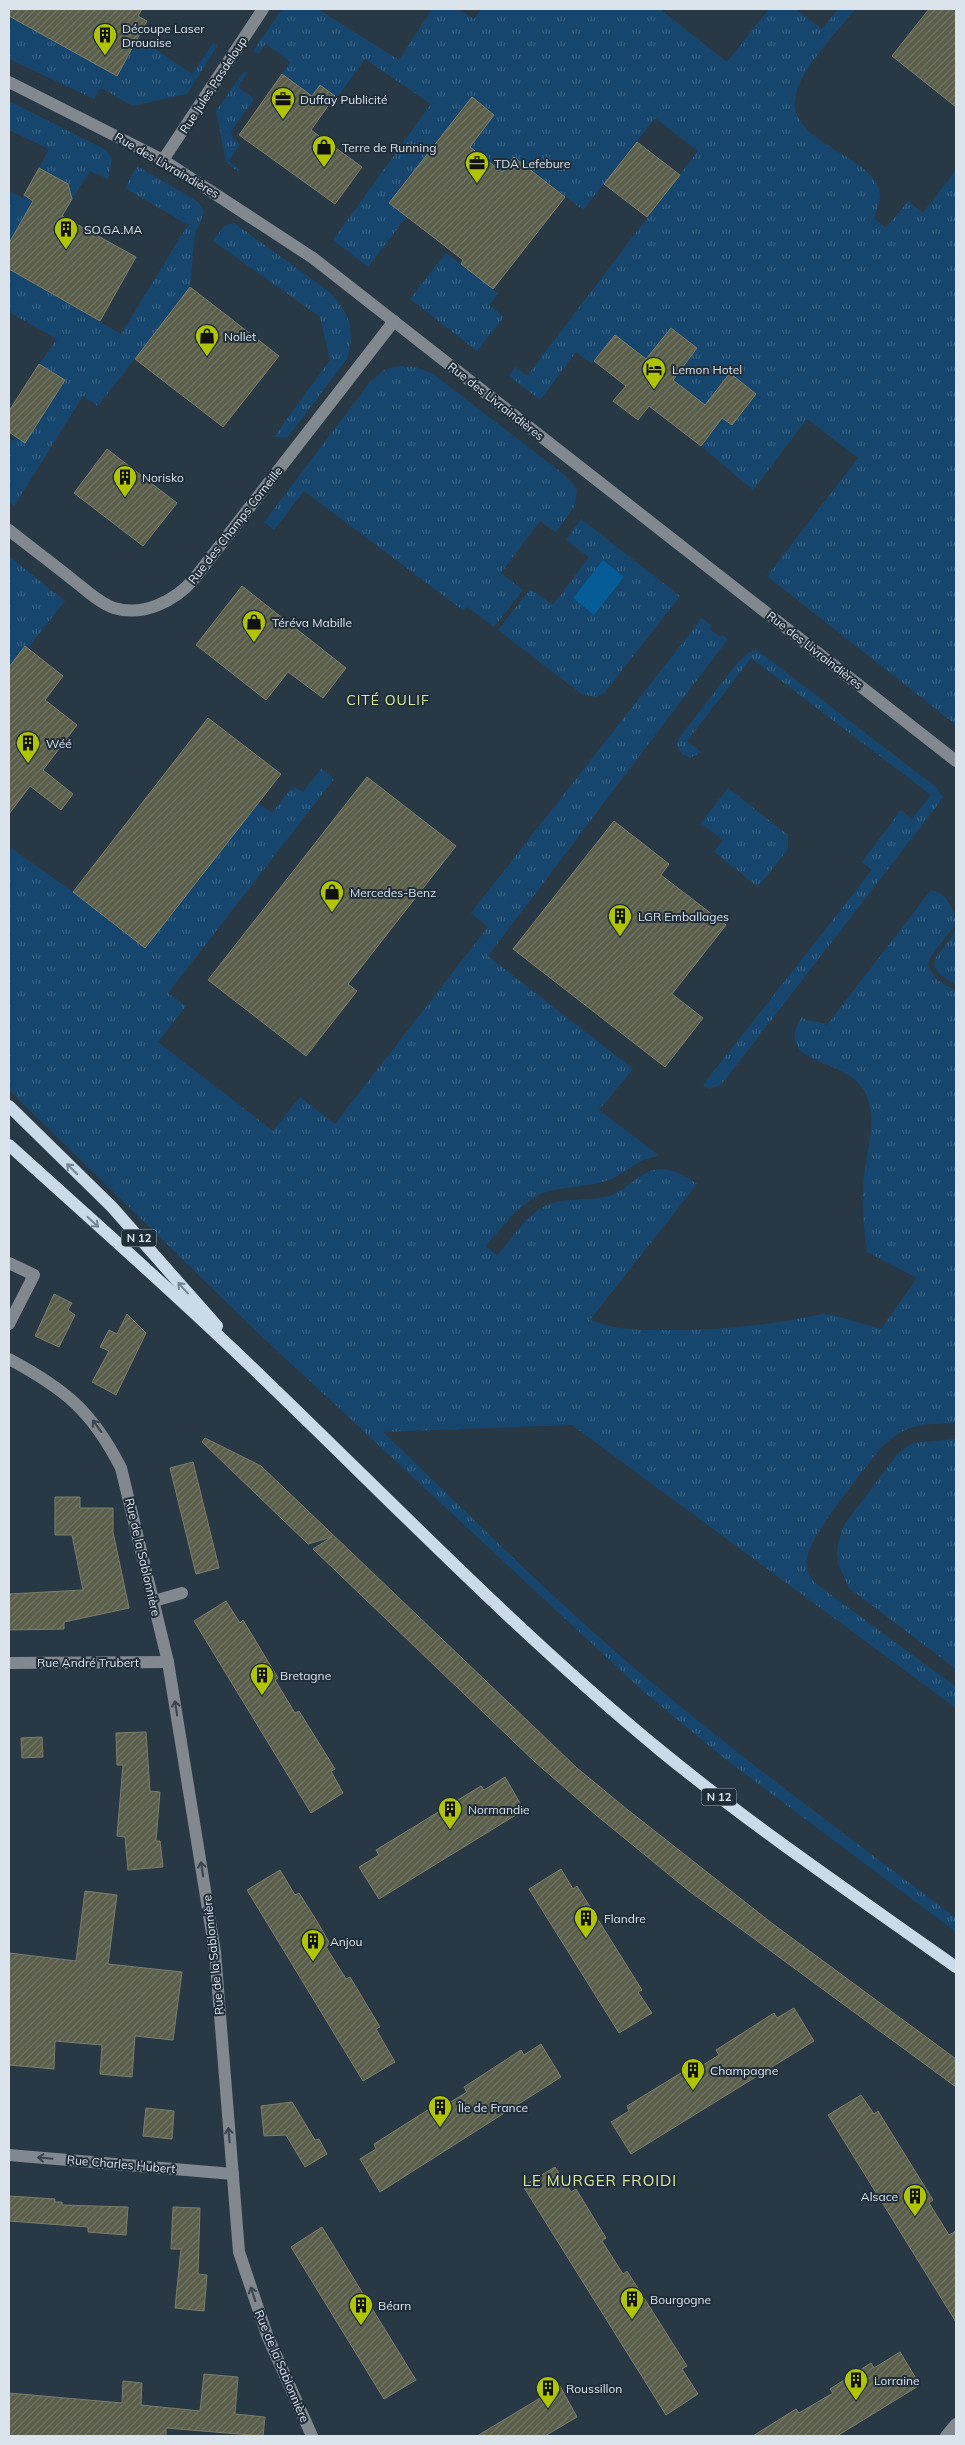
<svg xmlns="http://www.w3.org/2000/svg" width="965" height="2445" font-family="Mulish,sans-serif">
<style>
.grass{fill:url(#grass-tufts)}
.water{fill:#055c96}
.building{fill:url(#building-hatch);stroke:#7a7e6a}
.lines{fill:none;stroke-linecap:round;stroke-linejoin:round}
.minor{stroke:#81888f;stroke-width:12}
.major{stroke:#cbdae8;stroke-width:12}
.oneway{stroke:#768491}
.oneway2{stroke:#38444f}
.labels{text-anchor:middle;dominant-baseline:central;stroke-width:4;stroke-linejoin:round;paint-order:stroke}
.shield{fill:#202e3a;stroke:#a3adb7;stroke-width:1}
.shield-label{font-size:11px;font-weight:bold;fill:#dbe3ec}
.poi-label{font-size:12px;fill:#dbe3ec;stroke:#202e3a;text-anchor:start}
.street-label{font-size:12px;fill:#dbe3ec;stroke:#202e3a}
.neighbourhood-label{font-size:14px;letter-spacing:1px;fill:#ddec9f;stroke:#202e3a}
.quarter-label{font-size:15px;letter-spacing:1px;fill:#ddec9f;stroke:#202e3a}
</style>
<defs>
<pattern id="grass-tufts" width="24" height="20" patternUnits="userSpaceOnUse" patternTransform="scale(1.25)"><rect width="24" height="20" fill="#16466d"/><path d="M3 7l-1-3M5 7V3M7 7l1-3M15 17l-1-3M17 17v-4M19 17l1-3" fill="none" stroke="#376182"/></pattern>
<pattern id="building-hatch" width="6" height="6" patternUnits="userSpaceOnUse" patternTransform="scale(1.25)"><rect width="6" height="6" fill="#5a5e4b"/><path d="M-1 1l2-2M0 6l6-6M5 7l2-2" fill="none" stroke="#717565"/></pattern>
</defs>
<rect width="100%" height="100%" fill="#293845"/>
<g class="grass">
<path d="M282,9H318L399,60L432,9H458L474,19L481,9H660L727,62L769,9H795L822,29L838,9H855C837,32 807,62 797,90C779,141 869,153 879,189C882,198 877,209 874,218L886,228L908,201L923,213L956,170V725L767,576L858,458L807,419L753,490L701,446L722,418L732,425L756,394L730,373L705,405L673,380L697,348L671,328L646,359L615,335L592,364L576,352L540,400L509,376L515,367L527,376L698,151L655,118L583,210L514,157L502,172L470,147L494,115L472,97L390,203L407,216L368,267L333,240L431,104L365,59L337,98L320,86L312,96L282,74L290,62L266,44L258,54L253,51Z"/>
<polygon points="9,16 117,75 138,37 192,74 213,43 218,45 187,94 133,106 101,88 94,99 9,59"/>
<polygon points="244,71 247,73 238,87 254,99 231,131 233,139 240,144 229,161 240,170 238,172 226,162 216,111"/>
<polygon points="9,101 106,150 112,159 108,179 90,171 72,199 68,184 39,168 49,149 9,130"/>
<polygon points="137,166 198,202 204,211 199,226 195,232 190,287 98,406 83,396 14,506 9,501 9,439 13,441 16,436 25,443 64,380 39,364 57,339 9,312 9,269 121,334 188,225 125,188"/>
<polygon points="9,191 22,198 24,195 33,201 9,243"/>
<path d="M234,223L327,290C349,310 356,330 347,359L287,438L274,437L330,360L320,317L213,241L224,226Z"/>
<polygon points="446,253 498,293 489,305 504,317 477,351 410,299"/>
<polygon points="399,366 416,367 433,374 566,476 577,490 574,507 556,532 540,521 501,573 523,590 494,627 467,607 464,611 304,491 274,530 264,522 371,381 384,370"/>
<polygon points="581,519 680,596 605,692 597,697 583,695 498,630 530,589 553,605 589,557 566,540"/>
<polygon points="9,556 65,601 28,648 25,647 9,667"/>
<path d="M702,618L712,626L709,629L720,637L723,635L728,639L488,956L633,1069L599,1110L660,1156C638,1158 628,1172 609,1180C590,1187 568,1186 549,1191C522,1198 504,1227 485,1246L497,1255C511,1240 524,1219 541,1208C562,1195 589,1203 612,1195C629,1188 642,1169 662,1169C675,1170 687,1177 697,1184L590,1320C616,1331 643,1330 670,1330C722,1330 772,1325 823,1314L833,1315L881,1329L917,1278L867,1252C864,1231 862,1210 863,1188C864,1157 880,1119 864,1090C844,1056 771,1065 802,1017C811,1024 819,1020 827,1025L931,890C948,893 953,909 956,924L931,956L928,965L936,979L956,991V1423C920,1425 907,1422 880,1449C863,1471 810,1535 807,1558C805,1568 809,1576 815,1583L956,1687V1708L572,1425L383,1432C471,1516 557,1604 651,1682C750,1765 854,1841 956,1918V1932L724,1758L645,1693L257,1332L9,1090V851L11,848L73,892L145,948L258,803L272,813L293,786L303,792L321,769L334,779L168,993L186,1006L158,1042L273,1131L300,1097L335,1124L488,927L471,913Z"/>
<polygon points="757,650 937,788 943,798 721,1085 709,1089 703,1085 872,870 862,862 901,810 912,819 931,795 751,658 687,741 701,752 690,758 682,754 677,745 679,738 738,662 750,652"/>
<polygon points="728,788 788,835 788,849 758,887 714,852 723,840 701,823"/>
<polygon points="956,931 956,985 939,974 934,966 936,957"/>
<polygon points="956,1439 956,1669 849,1588 838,1564 837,1553 838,1543 844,1525 898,1453 913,1443"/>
</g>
<polygon class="water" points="603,560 624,577 594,615 573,598"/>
<g class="building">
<polygon points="9,9 142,9 138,16 147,21 117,76 9,16"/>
<polygon points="929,9 956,9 956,107 892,56"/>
<polygon points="282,74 312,96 320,85 335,96 311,130 362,167 335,204 239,135"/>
<polygon points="472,97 494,115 470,147 502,172 514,157 565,197 493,289 461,264 463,260 389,203"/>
<polygon points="637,142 680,175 647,217 604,184"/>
<polygon points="39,168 68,184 72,199 62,216 136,257 100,321 9,269 9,243 33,201 24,195"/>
<polygon points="190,287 279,356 223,427 135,359"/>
<polygon points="671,328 697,348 673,380 705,405 730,373 756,394 732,425 722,418 701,446 649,406 638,420 613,401 626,386 594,361 615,335 646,359"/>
<polygon points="39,364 65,380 25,443 9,432 9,411"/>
<polygon points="107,449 177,503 143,546 74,493"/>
<polygon points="242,586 346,668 323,698 288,672 266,700 196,645"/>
<polygon points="25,646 63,676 45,700 77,725 43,770 73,794 61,810 30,786 9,814 9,667"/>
<polygon points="208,718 281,774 145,948 73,892"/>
<polygon points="367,777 456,846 348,984 357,991 306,1056 208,980"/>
<polygon points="614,821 669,864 661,875 726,925 672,994 703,1018 665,1067 513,949"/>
<polygon points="54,1294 72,1303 68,1310 75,1315 59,1347 35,1336"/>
<polygon points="127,1314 146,1333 116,1395 92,1382 109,1351 100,1347 109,1330 117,1334"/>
<polygon points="205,1438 261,1466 577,1768 628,1810 773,1924 956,2059 956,2087 689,1891 596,1815 535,1762 313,1549 332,1537 308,1544 202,1442"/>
<polygon points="193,1462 219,1568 196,1574 170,1468"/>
<polygon points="55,1497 80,1497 80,1508 113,1508 113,1532 129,1608 64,1622 64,1629 9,1630 9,1594 83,1590 72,1535 55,1535"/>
<polygon points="226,1601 240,1623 243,1620 278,1678 275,1680 295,1713 299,1711 335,1769 331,1771 343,1793 311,1813 194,1621"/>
<polygon points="146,1732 150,1791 160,1792 156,1841 160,1841 163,1867 128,1870 125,1837 117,1836 123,1765 117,1765 116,1733"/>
<polygon points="42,1737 43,1757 22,1758 21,1738"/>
<polygon points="505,1777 524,1810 379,1899 359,1867 379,1855 376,1850 481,1786 484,1790"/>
<polygon points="561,1869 573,1889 577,1886 642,1990 638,1992 652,2013 619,2033 529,1889"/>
<polygon points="280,1870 295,1895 299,1893 318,1923 330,1944 326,1947 346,1979 350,1977 380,2027 376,2029 395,2062 363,2081 247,1890"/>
<polygon points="85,1891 117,1895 108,1964 182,1972 173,2040 135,2036 132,2077 100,2074 102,2045 55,2041 54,2069 9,2065 9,1953 76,1961"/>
<polygon points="794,2008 814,2041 631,2154 611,2122 629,2111 627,2106 684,2071 687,2075 719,2055 716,2050 774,2013 777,2018"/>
<polygon points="541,2044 561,2077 380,2192 360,2159 376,2149 374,2144 431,2108 434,2112 467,2092 464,2087 521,2050 524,2055"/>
<polygon points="861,2095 874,2114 878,2111 886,2124 933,2200 929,2203 949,2235 956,2231 956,2322 828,2115"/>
<polygon points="292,2102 315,2140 319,2139 327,2154 305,2167 286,2135 264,2136 261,2106"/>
<polygon points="146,2108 174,2111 172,2139 143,2136"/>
<polygon points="555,2167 571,2192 576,2189 606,2238 602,2241 623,2274 627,2271 687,2366 682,2369 698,2394 666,2415 523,2186"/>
<polygon points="9,2196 55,2199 55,2202 62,2202 62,2205 128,2207 126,2235 88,2232 88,2227 9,2221"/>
<polygon points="173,2207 200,2208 198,2274 207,2275 204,2311 175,2308 181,2249 171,2249"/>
<polygon points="322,2227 416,2380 384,2399 291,2247"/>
<polygon points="900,2352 920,2385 837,2436 753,2436 796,2409 799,2413 833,2393 830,2389 871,2363 874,2368"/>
<polygon points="204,2374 238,2377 235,2414 265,2417 263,2436 166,2428 166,2436 9,2436 9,2393 122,2403 123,2381 142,2383 141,2405 200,2411"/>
<polygon points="560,2386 577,2417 545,2436 477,2436"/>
</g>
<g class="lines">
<g class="minor">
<polyline points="9,82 163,160 313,258 956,761"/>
<polyline points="163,160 263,9"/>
<path d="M9,530C30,547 52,563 73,580C85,589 99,603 114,608C143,617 175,601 194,579L394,321"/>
<polyline points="9,1263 34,1275 9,1324"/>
<path d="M9,1359C65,1389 92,1411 121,1468L168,1662L215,1952L239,2252L267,2335L312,2436"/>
<polyline points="154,1601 182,1593"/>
<polyline points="9,1663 168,1662"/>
<polyline points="9,2155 233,2174"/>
<polyline points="946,2436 956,2424"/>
</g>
<g class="major">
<polyline points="9,1106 112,1207 217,1326"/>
<path d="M9,1145C94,1222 182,1299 265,1380C395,1505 521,1636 661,1751C755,1828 857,1897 956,1967"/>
</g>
</g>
<defs><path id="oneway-shaft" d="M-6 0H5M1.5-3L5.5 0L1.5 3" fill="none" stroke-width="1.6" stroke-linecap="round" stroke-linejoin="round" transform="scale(1.25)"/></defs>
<g class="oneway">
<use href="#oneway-shaft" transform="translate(72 1169) rotate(-135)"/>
<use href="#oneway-shaft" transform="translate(93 1222) rotate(43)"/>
<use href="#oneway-shaft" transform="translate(183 1288) rotate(-132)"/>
</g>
<g class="oneway2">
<use href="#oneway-shaft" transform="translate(97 1426) rotate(-126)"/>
<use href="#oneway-shaft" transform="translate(176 1708) rotate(-99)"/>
<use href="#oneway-shaft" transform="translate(202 1869) rotate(-99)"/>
<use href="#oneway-shaft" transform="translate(229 2135) rotate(-95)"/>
<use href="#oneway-shaft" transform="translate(45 2158) rotate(-175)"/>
<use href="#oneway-shaft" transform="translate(253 2294) rotate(-108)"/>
</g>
<defs>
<g id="building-pin" transform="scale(1.25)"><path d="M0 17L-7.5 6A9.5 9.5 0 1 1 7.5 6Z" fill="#b0c502" stroke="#202e3a"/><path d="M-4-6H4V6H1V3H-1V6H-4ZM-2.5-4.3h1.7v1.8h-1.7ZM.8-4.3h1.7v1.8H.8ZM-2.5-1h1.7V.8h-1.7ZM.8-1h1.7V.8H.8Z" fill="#111"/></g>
<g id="office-pin" transform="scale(1.25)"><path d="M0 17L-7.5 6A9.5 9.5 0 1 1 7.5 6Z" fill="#b0c502" stroke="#202e3a"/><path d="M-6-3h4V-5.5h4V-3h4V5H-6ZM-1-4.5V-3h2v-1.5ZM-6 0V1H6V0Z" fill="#111"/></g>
<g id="shop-pin" transform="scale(1.25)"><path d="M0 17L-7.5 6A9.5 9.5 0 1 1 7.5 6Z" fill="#b0c502" stroke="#202e3a"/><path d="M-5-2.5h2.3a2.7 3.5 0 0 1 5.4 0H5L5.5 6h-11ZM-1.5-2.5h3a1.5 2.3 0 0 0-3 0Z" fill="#111"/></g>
<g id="hotel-pin" transform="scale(1.25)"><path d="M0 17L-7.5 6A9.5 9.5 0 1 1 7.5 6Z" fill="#b0c502" stroke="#202e3a"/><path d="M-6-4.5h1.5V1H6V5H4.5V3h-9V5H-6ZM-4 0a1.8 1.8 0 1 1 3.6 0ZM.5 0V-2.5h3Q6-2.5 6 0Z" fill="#111"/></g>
</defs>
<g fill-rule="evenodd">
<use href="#building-pin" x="105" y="35"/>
<use href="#office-pin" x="283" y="99"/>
<use href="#shop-pin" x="324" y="147"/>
<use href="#office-pin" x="477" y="163"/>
<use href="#building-pin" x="66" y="229"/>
<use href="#shop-pin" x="207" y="336"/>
<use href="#hotel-pin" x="654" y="369"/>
<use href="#building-pin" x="125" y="477"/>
<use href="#shop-pin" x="254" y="622"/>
<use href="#building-pin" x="28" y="743"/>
<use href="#shop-pin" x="332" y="892"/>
<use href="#building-pin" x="620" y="916"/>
<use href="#building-pin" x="262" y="1675"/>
<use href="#building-pin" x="450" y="1809"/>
<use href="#building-pin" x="586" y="1918"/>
<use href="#building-pin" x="313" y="1941"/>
<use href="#building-pin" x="693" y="2070"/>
<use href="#building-pin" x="440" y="2107"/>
<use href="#building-pin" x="915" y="2196"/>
<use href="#building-pin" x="632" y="2299"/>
<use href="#building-pin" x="361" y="2305"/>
<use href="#building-pin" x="856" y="2380"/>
<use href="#building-pin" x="548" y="2388"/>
</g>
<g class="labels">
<g class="shield">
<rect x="121.5" y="1229.5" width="35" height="17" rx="4"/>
<rect x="701.5" y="1788.5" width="35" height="17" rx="4"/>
</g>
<g class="shield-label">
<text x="139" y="1238">N 12</text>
<text x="719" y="1797">N 12</text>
</g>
<g class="poi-label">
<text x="122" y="28">Découpe Laser<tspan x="122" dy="14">Drouaise</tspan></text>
<text x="300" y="99">Duffay Publicité</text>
<text x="342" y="147">Terre de Running</text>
<text x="494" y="163">TDA Lefebure</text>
<text x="84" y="229">SO.GA.MA</text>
<text x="224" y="336">Nollet</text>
<text x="672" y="369">Lemon Hotel</text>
<text x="142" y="477">Norisko</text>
<text x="272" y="622">Téréva Mabille</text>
<text x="46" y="743">Wéé</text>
<text x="350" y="892">Mercedes-Benz</text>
<text x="638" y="916">LGR Emballages</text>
<text x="280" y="1675">Bretagne</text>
<text x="468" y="1809">Normandie</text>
<text x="604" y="1918">Flandre</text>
<text x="330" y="1941">Anjou</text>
<text x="710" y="2070">Champagne</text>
<text x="458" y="2107">Île de France</text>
<text x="898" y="2196" text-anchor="end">Alsace</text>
<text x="650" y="2299">Bourgogne</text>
<text x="378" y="2305">Béarn</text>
<text x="874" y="2380">Lorraine</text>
<text x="566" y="2388">Roussillon</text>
</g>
<g class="street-label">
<text transform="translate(213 85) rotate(-57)">Rue Jules Pasdeloup</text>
<text transform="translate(167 165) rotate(30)">Rue des Livraindières</text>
<text transform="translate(496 401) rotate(38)">Rue des Livraindières</text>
<text transform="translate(235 525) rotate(-52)">Rue des Champs Corneille</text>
<text transform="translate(815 650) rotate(38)">Rue des Livraindières</text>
<text transform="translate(143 1557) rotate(77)">Rue de la Sablonnière</text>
<text x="88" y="1662">Rue André Trubert</text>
<text transform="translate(213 1955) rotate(-96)">Rue de la Sablonnière</text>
<text transform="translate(121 2164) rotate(5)">Rue Charles Hubert</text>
<text transform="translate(282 2366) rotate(67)">Rue de la Sablonnière</text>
</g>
<g class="neighbourhood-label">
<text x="388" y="700">CITÉ OULIF</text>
</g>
<g class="quarter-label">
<text x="600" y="2180">LE MURGER FROIDI</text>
</g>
</g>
<rect width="965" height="2445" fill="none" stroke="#dbe3ec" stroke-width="20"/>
</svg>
